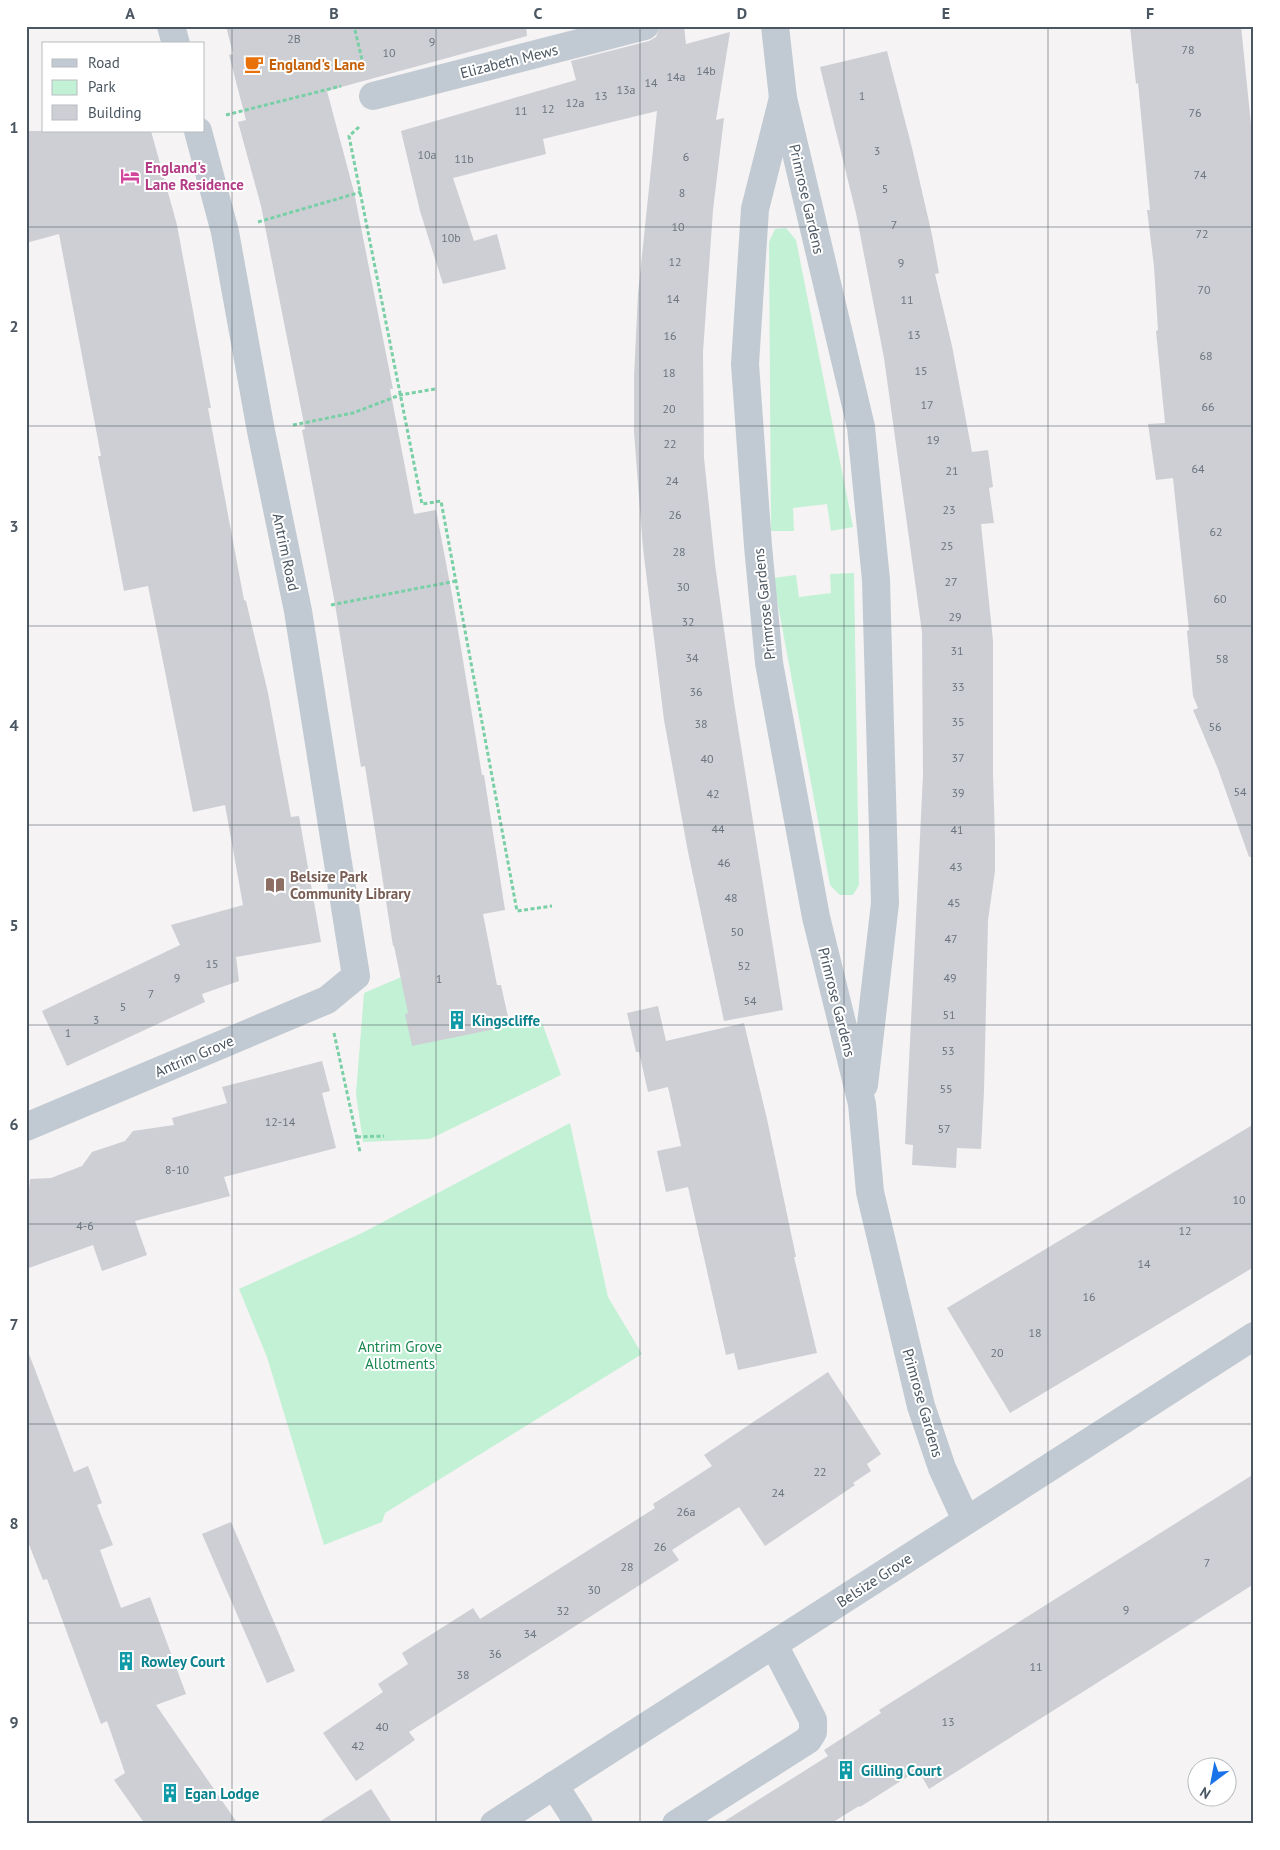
<svg xmlns="http://www.w3.org/2000/svg" width="1280" height="1850" font-family="'PT Sans',sans-serif">
<style>
.green{fill:#c3f1d5}
.building{fill:#cdcfd5}
.lines{fill:none;stroke-linecap:round;stroke-linejoin:round}
.path{stroke:#7ad0a6;stroke-width:3;stroke-dasharray:4 2.5;stroke-linecap:butt}
.minor{stroke:#c1cad2;stroke-width:28}
.grid{fill:none;stroke:#4a5661;stroke-width:1;stroke-opacity:0.55}
.labels{text-anchor:middle;dominant-baseline:central;stroke-width:4;stroke-linejoin:round;paint-order:stroke}
.number-label{font-size:12px;fill:#6b747e}
.street-label{font-size:15px;fill:#4a5661;stroke:#fff}
.food-label{font-size:15px;font-weight:bold;fill:#c56008;stroke:#fff;text-anchor:start}
.hotel-label{font-size:15px;font-weight:bold;fill:#b23c85;stroke:#fff;text-anchor:start}
.education-label{font-size:15px;font-weight:bold;fill:#785e54;stroke:#fff;text-anchor:start}
.culture-label{font-size:15px;font-weight:bold;fill:#0d838f;stroke:#fff;text-anchor:start}
.park-label{font-size:15px;fill:#17864f;stroke:#fff}
.neatline{fill:none;stroke:#4a5661;stroke-width:2}
.grid-label{font-size:16px;text-anchor:middle;font-weight:bold;fill:#4a5661}
</style>
<rect width="100%" height="100%" fill="#f5f3f3"/>
<g class="green">
<polygon points="786,228 796,240 853,527 831,531 827,504 793,508 794,531 771,531 769,242 775,229"/>
<polygon points="854,573 859,885 853,895 840,895 830,885 773,578 796,575 799,597 831,593 830,574"/>
<polygon points="406,975 426,1040 541,1020 561,1075 430,1139 363,1142 356,1094 364,993"/>
<polygon points="570,1123 608,1297 642,1354 385,1513 382,1522 324,1545 267,1357 239,1289 364,1232"/>
</g>
<g class="building">
<polygon points="226,26 526,26 527,36 327,91 354,192 393,389 390,389 414,514 436,510 453,600 482,775 484,775 505,910 483,914 497,985 501,985 510,1026 412,1046 405,1014 408,1013 394,946 393,946 365,766 361,767 335,604 302,430 305,429 261,206 238,122 246,120 229,55 233,54"/>
<polygon points="660,26 684,26 686,44 730,32 716,120 724,118 713,210 703,352 704,458 715,564 734,702 783,1010 724,1021 688,852 664,720 643,548 634,432 634,377 638,294 657,111 543,139 546,154 453,178 474,241 497,234 506,269 443,284 420,211 401,131 576,80 571,61 649,41 656,37"/>
<polygon points="1130,26 1241,26 1254,154 1254,856 1249,857 1218,769 1193,710 1198,708 1193,696 1187,631 1189,630 1173,478 1156,480 1148,424 1165,423 1156,331 1158,330 1154,266 1147,210 1150,210 1138,83 1136,84"/>
<polygon points="887,51 912,148 932,235 939,273 935,274 952,346 972,452 988,450 993,487 989,488 994,523 981,524 993,641 993,774 995,840 995,871 988,920 984,1091 981,1149 957,1148 956,1168 912,1165 913,1145 905,1144 923,775 922,632 884,358 856,213 820,67"/>
<polygon points="26,131 151,131 177,225 211,408 208,408 244,600 246,601 268,693 291,817 299,816 321,942 236,957 239,981 202,994 205,1002 67,1066 42,1011 180,945 171,925 243,905 225,805 193,812 148,586 124,591 98,456 101,456 59,234 26,243"/>
<polygon points="658,1006 666,1041 744,1023 767,1119 796,1257 794,1257 817,1353 738,1370 734,1353 726,1355 688,1187 666,1192 657,1151 681,1146 668,1087 648,1092 639,1052 636,1052 627,1013"/>
<polygon points="322,1061 330,1091 322,1093 336,1148 224,1177 230,1196 135,1221 147,1255 102,1271 93,1245 26,1269 26,1190 29,1189 30,1179 51,1178 82,1166 92,1152 125,1141 133,1131 174,1125 172,1118 227,1103 222,1087"/>
<polygon points="1254,1124 1254,1267 1010,1413 947,1308"/>
<polygon points="29,1354 74,1472 88,1466 102,1503 97,1505 113,1545 100,1550 121,1608 150,1597 186,1694 156,1705 238,1824 145,1824 114,1780 125,1773 107,1721 101,1724 47,1579 43,1580 26,1537 26,1355"/>
<polygon points="828,1372 881,1454 867,1464 871,1471 853,1483 855,1485 765,1546 739,1507 672,1550 679,1560 409,1732 415,1740 356,1781 323,1733 383,1692 378,1684 408,1664 402,1653 473,1608 480,1619 655,1508 653,1504 712,1466 704,1455"/>
<polygon points="1254,1474 1254,1584 929,1789 918,1770 860,1807 859,1806 830,1824 720,1824 828,1756 824,1750 881,1713 879,1710"/>
<polygon points="231,1522 295,1671 267,1683 202,1534"/>
<polygon points="371,1789 393,1824 316,1824"/>
</g>
<g class="lines">
<g class="path">
<polyline points="355,30 363,64"/>
<polyline points="226,115 341,86"/>
<polyline points="359,127 349,136 422,504 441,501 517,911 552,906"/>
<polyline points="258,222 361,192"/>
<polyline points="293,425 353,413 400,395 435,389"/>
<polyline points="331,605 456,581"/>
<polyline points="334,1033 360,1152"/>
<polyline points="357,1137 384,1136"/>
</g>
<g class="minor">
<polyline points="171,26 176,44"/>
<polyline points="775,26 783,98 861,427 876,580 885,903 864,1085"/>
<polyline points="373,96 645,26"/>
<polyline points="783,98 755,209 745,364 758,546 769,663 816,917 862,1104 870,1192 921,1406 942,1468 966,1520"/>
<polyline points="26,1127 327,1000 356,976 298,611 261,431 225,232 198,131"/>
<polyline points="554,1785 579,1824"/>
<polyline points="494,1824 1254,1336"/>
<polyline points="676,1824 808,1740 813,1732 813,1720 774,1645"/>
</g>
</g>
<path class="grid" d="M232,26V1824M436,26V1824M640,26V1824M844,26V1824M1048,26V1824M26,227H1254M26,426H1254M26,626H1254M26,825H1254M26,1025H1254M26,1224H1254M26,1424H1254M26,1623H1254"/>
<defs>
<g id="cafe-bare" transform="scale(1.5)"><path d="M-5.5-4.5H6V0H3Q3 3.5 0 3.5H-2.5Q-5.5 3.5-5.5 0ZM3-3.2v2h1.7v-2ZM-6 4.5H4V6H-6Z" fill="#e8710a" stroke="#fff" stroke-width="2.5" paint-order="stroke"/></g>
<g id="hotel-bare" transform="scale(1.5)"><path d="M-6-4.5h1.5V1H6V5H4.5V3h-9V5H-6ZM-4 0a1.8 1.8 0 1 1 3.6 0ZM.5 0V-2.5h3Q6-2.5 6 0Z" fill="#d1479c" stroke="#fff" stroke-width="2.5" paint-order="stroke"/></g>
<g id="library-bare" transform="scale(1.5)"><path d="M-6-4Q-3-5.5-.7-3.5V5Q-3 3-6 4ZM6-4Q3-5.5 .7-3.5V5Q3 3 6 4Z" fill="#8d6e63" stroke="#fff" stroke-width="2.5" paint-order="stroke"/></g>
<g id="building-bare" transform="scale(1.5)"><path d="M-4-6H4V6H1V3H-1V6H-4ZM-2.5-4.3h1.7v1.8h-1.7ZM.8-4.3h1.7v1.8H.8ZM-2.5-1h1.7V.8h-1.7ZM.8-1h1.7V.8H.8Z" fill="#0f9aa8" stroke="#fff" stroke-width="2.5" paint-order="stroke"/></g>
</defs>
<g fill-rule="evenodd">
<use href="#cafe-bare" x="254" y="64"/>
<use href="#hotel-bare" x="130" y="176"/>
<use href="#library-bare" x="275" y="885"/>
<use href="#building-bare" x="457" y="1020"/>
<use href="#building-bare" x="126" y="1661"/>
<use href="#building-bare" x="846" y="1770"/>
<use href="#building-bare" x="170" y="1793"/>
</g>
<g class="labels">
<g class="number-label">
<text x="294" y="38">2B</text>
<text x="432" y="41">9</text>
<text x="1188" y="49">78</text>
<text x="389" y="52">10</text>
<text x="706" y="70">14b</text>
<text x="676" y="76">14a</text>
<text x="651" y="82">14</text>
<text x="626" y="89">13a</text>
<text x="601" y="95">13</text>
<text x="862" y="95">1</text>
<text x="575" y="102">12a</text>
<text x="548" y="108">12</text>
<text x="521" y="110">11</text>
<text x="1195" y="112">76</text>
<text x="877" y="150">3</text>
<text x="427" y="154">10a</text>
<text x="686" y="156">6</text>
<text x="464" y="158">11b</text>
<text x="1200" y="174">74</text>
<text x="885" y="188">5</text>
<text x="682" y="192">8</text>
<text x="894" y="224">7</text>
<text x="678" y="226">10</text>
<text x="1202" y="233">72</text>
<text x="451" y="237">10b</text>
<text x="675" y="261">12</text>
<text x="901" y="262">9</text>
<text x="1204" y="289">70</text>
<text x="673" y="298">14</text>
<text x="907" y="299">11</text>
<text x="914" y="334">13</text>
<text x="670" y="335">16</text>
<text x="1206" y="355">68</text>
<text x="921" y="370">15</text>
<text x="669" y="372">18</text>
<text x="927" y="404">17</text>
<text x="1208" y="406">66</text>
<text x="669" y="408">20</text>
<text x="933" y="439">19</text>
<text x="670" y="443">22</text>
<text x="1198" y="468">64</text>
<text x="952" y="470">21</text>
<text x="672" y="480">24</text>
<text x="949" y="509">23</text>
<text x="675" y="514">26</text>
<text x="1216" y="531">62</text>
<text x="947" y="545">25</text>
<text x="679" y="551">28</text>
<text x="951" y="581">27</text>
<text x="683" y="586">30</text>
<text x="1220" y="598">60</text>
<text x="955" y="616">29</text>
<text x="688" y="621">32</text>
<text x="957" y="650">31</text>
<text x="692" y="657">34</text>
<text x="1222" y="658">58</text>
<text x="958" y="686">33</text>
<text x="696" y="691">36</text>
<text x="958" y="721">35</text>
<text x="701" y="723">38</text>
<text x="1215" y="726">56</text>
<text x="958" y="757">37</text>
<text x="707" y="758">40</text>
<text x="1240" y="791">54</text>
<text x="958" y="792">39</text>
<text x="713" y="793">42</text>
<text x="718" y="828">44</text>
<text x="957" y="829">41</text>
<text x="724" y="862">46</text>
<text x="956" y="866">43</text>
<text x="731" y="897">48</text>
<text x="954" y="902">45</text>
<text x="737" y="931">50</text>
<text x="951" y="938">47</text>
<text x="212" y="963">15</text>
<text x="744" y="965">52</text>
<text x="177" y="977">9</text>
<text x="950" y="977">49</text>
<text x="439" y="978">1</text>
<text x="151" y="993">7</text>
<text x="750" y="1000">54</text>
<text x="123" y="1006">5</text>
<text x="949" y="1014">51</text>
<text x="96" y="1019">3</text>
<text x="68" y="1032">1</text>
<text x="948" y="1050">53</text>
<text x="946" y="1088">55</text>
<text x="280" y="1121">12-14</text>
<text x="944" y="1128">57</text>
<text x="177" y="1169">8-10</text>
<text x="1239" y="1199">10</text>
<text x="85" y="1225">4-6</text>
<text x="1185" y="1230">12</text>
<text x="1144" y="1263">14</text>
<text x="1089" y="1296">16</text>
<text x="1035" y="1332">18</text>
<text x="997" y="1352">20</text>
<text x="820" y="1471">22</text>
<text x="778" y="1492">24</text>
<text x="686" y="1511">26a</text>
<text x="660" y="1546">26</text>
<text x="1207" y="1562">7</text>
<text x="627" y="1566">28</text>
<text x="594" y="1589">30</text>
<text x="1126" y="1609">9</text>
<text x="563" y="1610">32</text>
<text x="530" y="1633">34</text>
<text x="495" y="1653">36</text>
<text x="1036" y="1666">11</text>
<text x="463" y="1674">38</text>
<text x="948" y="1721">13</text>
<text x="382" y="1726">40</text>
<text x="358" y="1745">42</text>
</g>
<g class="street-label">
<text transform="translate(509 61) rotate(-14)">Elizabeth Mews</text>
<text transform="translate(807 199) rotate(77)">Primrose Gardens</text>
<text transform="translate(286 552) rotate(78)">Antrim Road</text>
<text transform="translate(764 604) rotate(-96)">Primrose Gardens</text>
<text transform="translate(837 1002) rotate(76)">Primrose Gardens</text>
<text transform="translate(194 1056) rotate(-23)">Antrim Grove</text>
<text transform="translate(923 1403) rotate(74)">Primrose Gardens</text>
<text transform="translate(874 1580) rotate(-33)">Belsize Grove</text>
</g>
<g class="food-label">
<text x="269" y="64">England's Lane</text>
</g>
<g class="hotel-label">
<text x="145" y="167">England's<tspan x="145" dy="17">Lane Residence</tspan></text>
</g>
<g class="education-label">
<text x="290" y="876">Belsize Park<tspan x="290" dy="17">Community Library</tspan></text>
</g>
<g class="culture-label">
<text x="472" y="1020">Kingscliffe</text>
<text x="141" y="1661">Rowley Court</text>
<text x="861" y="1770">Gilling Court</text>
<text x="185" y="1793">Egan Lodge</text>
</g>
<g class="park-label">
<text x="400" y="1346">Antrim Grove<tspan x="400" dy="17">Allotments</tspan></text>
</g>
</g>
<rect width="1280" height="1850" fill="none" stroke="#ffffff" stroke-width="55"/>
<rect x="42" y="42" width="162" height="90" fill="#ffffff" stroke="#b7bbc0"/>
<rect x="52" y="59" width="25" height="8" fill="#c1cad2" stroke="#b7bbc0"/>
<text x="88" y="68" font-size="15" fill="#4a5661">Road</text>
<rect x="52" y="80" width="25" height="15" fill="#c3f1d5" stroke="#b7bbc0"/>
<text x="88" y="92" font-size="15" fill="#4a5661">Park</text>
<rect x="52" y="105" width="25" height="15" fill="#cdcfd5" stroke="#b7bbc0"/>
<text x="88" y="118" font-size="15" fill="#4a5661">Building</text>
<g transform="translate(1212 1782) rotate(212)"><circle r="24" fill="#ffffff" stroke="#b7bbc0"/>
<path d="M0-4L9 19L0 12L-9 19Z" fill="#1a73e8"/>
<text y="-8" font-size="14" font-weight="bold" text-anchor="middle" fill="#4a5661">N</text>
</g>
<rect x="28" y="28" width="1224" height="1794" class="neatline"/>
<g class="grid-label">
<text x="130" y="19">A</text>
<text x="334" y="19">B</text>
<text x="538" y="19">C</text>
<text x="742" y="19">D</text>
<text x="946" y="19">E</text>
<text x="1150" y="19">F</text>
<text x="14" y="133">1</text>
<text x="14" y="332">2</text>
<text x="14" y="532">3</text>
<text x="14" y="731">4</text>
<text x="14" y="931">5</text>
<text x="14" y="1130">6</text>
<text x="14" y="1330">7</text>
<text x="14" y="1529">8</text>
<text x="14" y="1728">9</text>
</g>
</svg>
